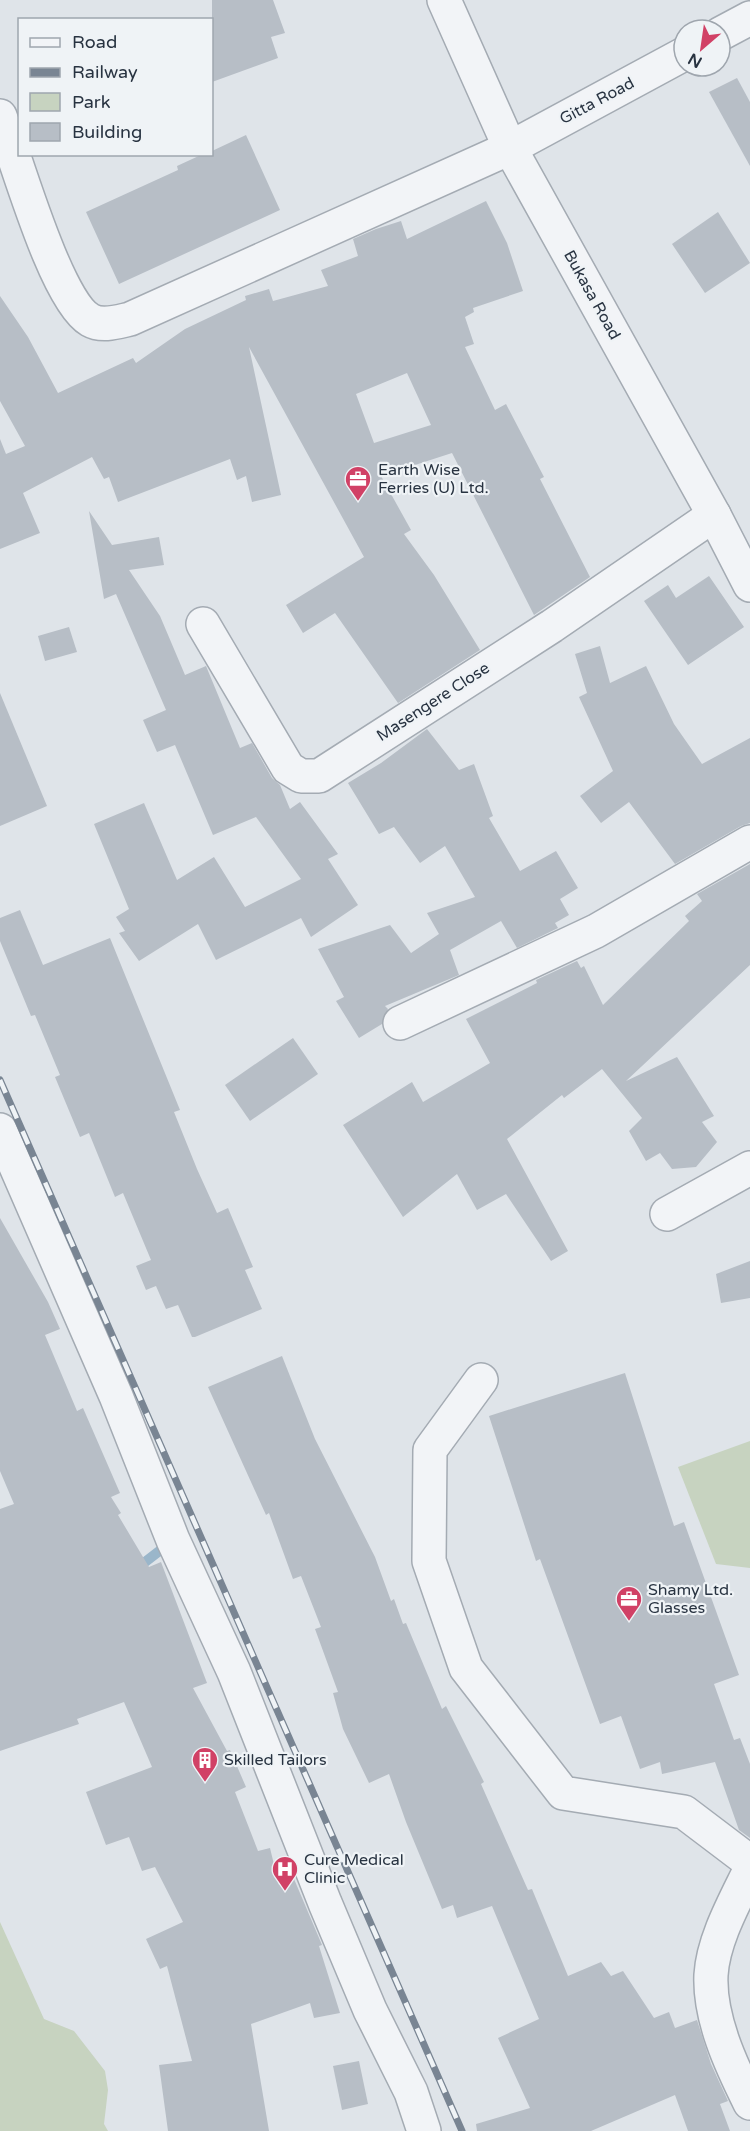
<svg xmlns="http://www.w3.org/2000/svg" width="750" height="2131" font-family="'Varela Round',sans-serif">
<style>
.green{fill:#c7d3c0}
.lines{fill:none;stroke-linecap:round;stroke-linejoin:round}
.stream{stroke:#9ab6ca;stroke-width:10}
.building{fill:#b7bec6;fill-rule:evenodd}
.minor-casing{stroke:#a4abb3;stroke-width:36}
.minor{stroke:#f2f4f7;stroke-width:33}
.rail-casing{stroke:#798593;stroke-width:7}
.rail{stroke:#eff3f6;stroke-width:4.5;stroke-dasharray:14;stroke-linecap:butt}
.labels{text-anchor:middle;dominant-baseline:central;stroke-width:4.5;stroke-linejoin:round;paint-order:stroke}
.street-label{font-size:16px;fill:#283341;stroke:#eff3f6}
.poi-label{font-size:16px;fill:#283341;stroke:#eff3f6;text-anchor:start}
</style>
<rect width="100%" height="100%" fill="#dfe4e9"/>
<g class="green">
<polygon points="750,1441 750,1568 716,1564 678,1467"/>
<polygon points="0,1922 44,2019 74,2031 105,2071 108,2090 104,2124 108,2131 0,2131"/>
</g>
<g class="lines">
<polyline class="stream" points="136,1569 171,1542"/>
</g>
<g class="building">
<polygon points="212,0 273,0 285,33 271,37 278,58 212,82"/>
<polygon points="737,78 750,102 750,166 709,92"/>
<polygon points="246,135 280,210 119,284 86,212 178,170 177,166 203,154 212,154 212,151"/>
<path d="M486,201L507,243L523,291L473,308L474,312L465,317L474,344L465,347L495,410L506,404L544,477L540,479L590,577L534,615L452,453L381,476L411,530L404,534L434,575L480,650L398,703L335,613L303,633L286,605L364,557L249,347L281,495L252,502L246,476L237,480L230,459L118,502L109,477L104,479L92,457L23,493L40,533L0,549V439L6,454L25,446L0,401V296L28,337L58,393L133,358L136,363L185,329L246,300L245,296L269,289L273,301L328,286L321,270L358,256L353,239L376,229L401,221L407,239ZM407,373L431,425L374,443L356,394Z"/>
<polygon points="718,212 750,263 705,293 672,244"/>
<polygon points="89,511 112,545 159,537 164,565 129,570 160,616 185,675 206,666 240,748 252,743 272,778 280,785 290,809 300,802 338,854 328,859 358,905 311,937 301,918 216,960 198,924 139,961 119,933 125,931 116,917 129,909 94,824 144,803 177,880 214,857 245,907 301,879 256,817 213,835 175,745 157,752 143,720 166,710 116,594 104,599"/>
<polygon points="709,576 744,627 688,665 644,601 668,585 676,598"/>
<polygon points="69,627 77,652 45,661 38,636"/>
<polygon points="600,646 610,683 646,666 674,724 702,764 750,738 750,823 741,826 675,864 629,802 601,823 580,796 613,771 579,697 587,693 575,654"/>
<polygon points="0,693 47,806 0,826"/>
<polygon points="427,729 459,770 474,764 493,816 489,818 520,871 556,851 578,888 560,899 569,915 555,923 558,928 517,948 501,921 450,950 459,975 385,1006 388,1009 382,1024 359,1038 336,1001 344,997 318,949 390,925 411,953 439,934 427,913 475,897 445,846 420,863 394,827 379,834 348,783 381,763"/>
<polygon points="750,864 750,965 626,1081 677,1057 714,1116 702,1122 717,1142 696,1167 672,1169 660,1153 646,1161 629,1131 642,1118 602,1069 564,1098 562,1095 507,1139 568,1251 551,1261 506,1194 477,1210 457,1174 403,1217 343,1125 412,1082 423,1102 490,1063 466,1019 537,983 536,980 577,961 581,968 584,966 603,1005 689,921 685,916 702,901 697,894"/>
<polygon points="20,910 43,965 110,938 180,1110 174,1112 197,1169 217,1213 228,1208 253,1267 245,1270 262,1309 195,1337 192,1337 178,1305 166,1309 156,1286 146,1290 136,1266 151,1260 123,1193 115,1197 89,1133 80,1137 55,1077 60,1075 35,1015 31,1016 0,941 0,918"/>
<polygon points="293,1038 318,1074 250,1121 225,1085"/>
<polygon points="0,1218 48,1302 60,1329 45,1335 77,1411 83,1408 120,1493 111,1497 121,1513 118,1515 149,1567 161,1562 207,1683 193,1688 227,1751 230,1750 246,1787 235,1792 258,1851 270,1848 279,1885 294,1879 322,1945 319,1946 340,2013 314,2018 310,2003 251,2024 269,2131 168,2131 159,2065 192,2061 167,1966 160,1969 146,1939 183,1922 155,1867 142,1871 129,1837 106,1845 86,1792 152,1767 124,1702 77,1719 79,1724 0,1751 0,1509 14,1504 0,1471"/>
<polygon points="750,1261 750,1298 721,1303 716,1274"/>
<polygon points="282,1356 315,1439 375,1557 391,1601 394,1599 403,1624 406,1623 442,1709 446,1706 484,1782 481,1784 528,1890 532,1889 568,1976 601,1962 611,1976 623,1971 654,2018 669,2012 675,2028 697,2020 711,2064 728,2101 720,2104 730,2131 688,2131 675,2095 591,2131 477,2131 476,2124 530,2108 498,2038 539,2019 492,1906 457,1918 453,1905 442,1909 406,1822 389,1774 369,1783 343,1729 333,1693 338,1692 315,1629 321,1627 301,1576 293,1579 269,1513 266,1515 208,1387"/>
<polygon points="625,1373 674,1526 684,1522 739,1675 714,1684 734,1740 740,1738 750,1764 750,1838 739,1830 715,1762 662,1774 660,1762 640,1769 621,1716 600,1724 540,1559 536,1561 489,1416"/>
<polygon points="359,2061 368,2104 342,2110 333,2066"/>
</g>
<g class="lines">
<g class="minor-casing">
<g id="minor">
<polyline points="444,0 510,148 714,515 750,585"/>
<polyline points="720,34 750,18"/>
<path d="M0,116C16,158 56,301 90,320C102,327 117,322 130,319L510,148L684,54"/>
<polyline points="203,624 288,768 301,776 319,776 552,626 714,515"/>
<polyline points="400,1023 596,931 750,842"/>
<polyline points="0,1130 116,1396 173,1540 234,1672 325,1903 370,2010 411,2092 424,2131"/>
<polyline points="667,1214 750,1168"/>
<polyline points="481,1380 430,1450 429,1561 466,1668 563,1793 684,1812 750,1862"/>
<path d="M750,1870C735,1901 713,1940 711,1975C709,2018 731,2065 750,2103"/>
</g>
</g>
<use href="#minor" class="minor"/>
<g class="rail-casing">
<polyline id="rail" points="0,1080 462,2131"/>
</g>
<use href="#rail" class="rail"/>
</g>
<defs>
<g id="office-pin" transform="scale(1.35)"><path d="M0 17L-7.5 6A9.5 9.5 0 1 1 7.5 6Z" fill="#d14166" stroke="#eff3f6"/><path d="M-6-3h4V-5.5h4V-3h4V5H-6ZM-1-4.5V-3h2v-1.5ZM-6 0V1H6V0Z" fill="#fff"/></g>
<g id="building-pin" transform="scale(1.35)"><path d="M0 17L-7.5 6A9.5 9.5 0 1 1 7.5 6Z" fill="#d14166" stroke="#eff3f6"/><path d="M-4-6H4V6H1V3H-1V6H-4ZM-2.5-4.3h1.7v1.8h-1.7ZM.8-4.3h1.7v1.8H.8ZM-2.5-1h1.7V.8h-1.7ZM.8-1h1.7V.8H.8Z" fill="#fff"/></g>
<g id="hospital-pin" transform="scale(1.35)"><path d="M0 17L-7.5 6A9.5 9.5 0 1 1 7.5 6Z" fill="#d14166" stroke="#eff3f6"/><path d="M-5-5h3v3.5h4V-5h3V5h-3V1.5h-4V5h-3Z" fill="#fff"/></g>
</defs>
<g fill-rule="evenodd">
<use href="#office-pin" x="358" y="479"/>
<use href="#office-pin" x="629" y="1599"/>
<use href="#building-pin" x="205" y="1760"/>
<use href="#hospital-pin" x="285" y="1869"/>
</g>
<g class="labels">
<g class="street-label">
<text transform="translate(597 101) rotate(-28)">Gitta Road</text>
<text transform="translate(592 295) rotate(61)">Bukasa Road</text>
<text transform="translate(433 702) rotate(-33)">Masengere Close</text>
</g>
<g class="poi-label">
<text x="378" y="470">Earth Wise<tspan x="378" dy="18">Ferries (U) Ltd.</tspan></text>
<text x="648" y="1590">Shamy Ltd.<tspan x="648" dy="18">Glasses</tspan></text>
<text x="224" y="1760">Skilled Tailors</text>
<text x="304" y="1860">Cure Medical<tspan x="304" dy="18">Clinic</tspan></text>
</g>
</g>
<rect x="18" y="18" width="195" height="138" fill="#eff3f6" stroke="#9fa6ae" stroke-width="1.5"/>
<rect x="30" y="38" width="30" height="9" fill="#f2f4f7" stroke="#9fa6ae" stroke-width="1.5"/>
<text x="72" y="48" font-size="18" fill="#283341">Road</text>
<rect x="30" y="68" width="30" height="9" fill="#798593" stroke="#9fa6ae" stroke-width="1.5"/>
<text x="72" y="78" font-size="18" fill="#283341">Railway</text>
<rect x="30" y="93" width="30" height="18" fill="#c7d3c0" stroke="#9fa6ae" stroke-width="1.5"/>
<text x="72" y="108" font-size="18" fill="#283341">Park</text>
<rect x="30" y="123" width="30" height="18" fill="#b7bec6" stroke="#9fa6ae" stroke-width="1.5"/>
<text x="72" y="138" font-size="18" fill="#283341">Building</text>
<g transform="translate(702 48) rotate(209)"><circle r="28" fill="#eff3f6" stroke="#9fa6ae" stroke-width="1.5"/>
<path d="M0-4.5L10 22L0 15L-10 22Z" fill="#d14166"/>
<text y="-9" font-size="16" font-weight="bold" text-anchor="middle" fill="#283341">N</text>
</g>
</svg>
